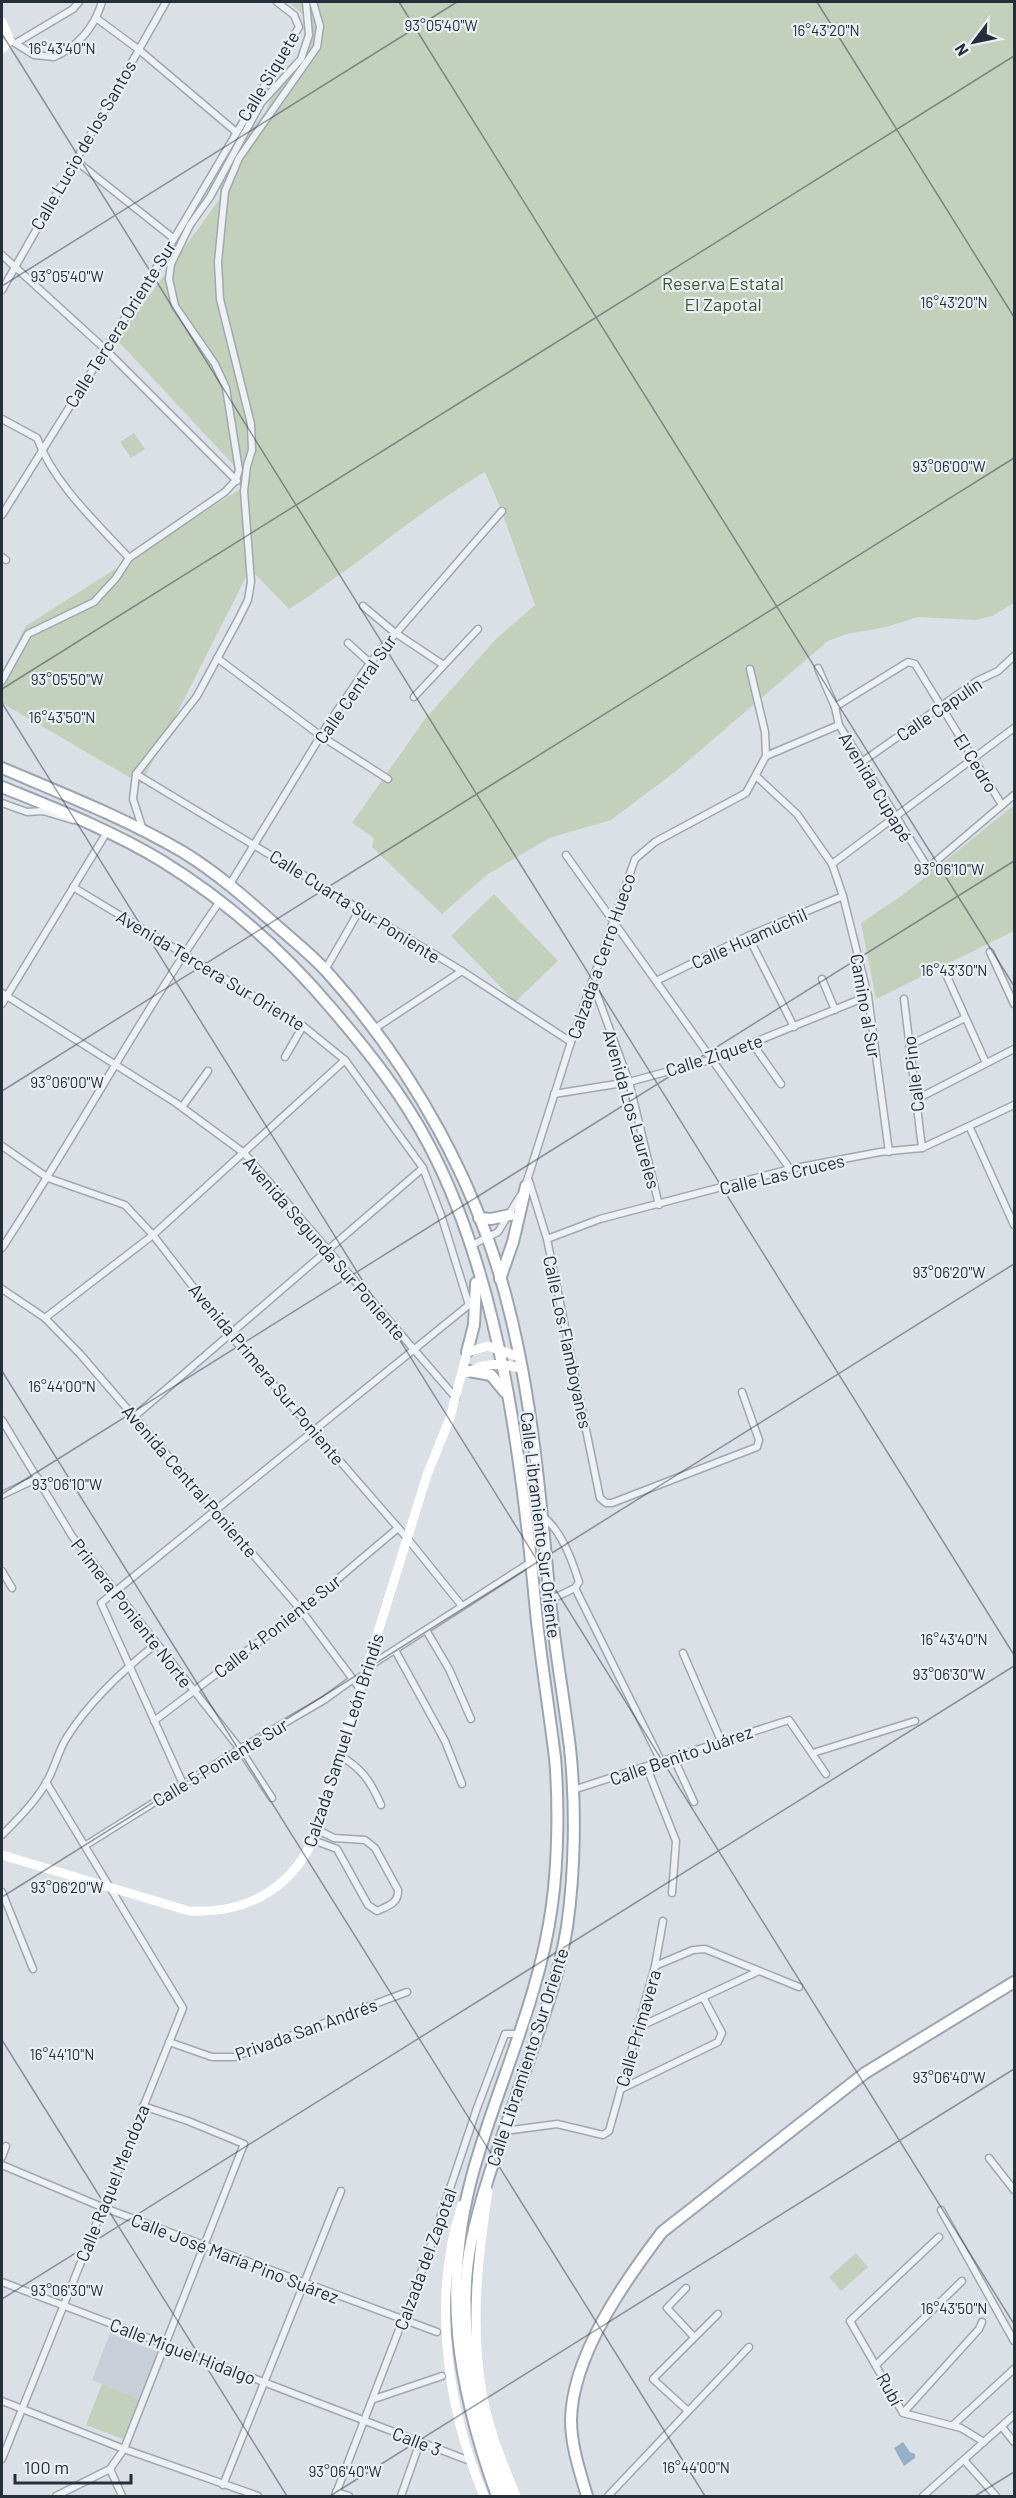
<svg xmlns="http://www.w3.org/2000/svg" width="1016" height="2498" font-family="Barlow,sans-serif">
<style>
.built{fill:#c9cfd8}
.green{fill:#c2d0bc}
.water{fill:#95b0c7}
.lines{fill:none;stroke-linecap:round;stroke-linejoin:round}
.street-casing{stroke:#a1a7b0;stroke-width:9}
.primary-casing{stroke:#9ba5b2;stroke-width:14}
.street{stroke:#eef1f4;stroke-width:6}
.secondary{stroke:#fff;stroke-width:9}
.primary{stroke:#fff;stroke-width:10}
.ticks{fill:none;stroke:#252f3c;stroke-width:1.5;stroke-opacity:0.45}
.labels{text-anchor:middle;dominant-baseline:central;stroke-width:4.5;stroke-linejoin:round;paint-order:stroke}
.street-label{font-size:18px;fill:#252f3c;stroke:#eaeff4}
.park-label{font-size:18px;fill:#3c5833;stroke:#eaeff4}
.ticks-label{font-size:15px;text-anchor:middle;fill:#252f3c;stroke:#eaeff4;stroke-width:4.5;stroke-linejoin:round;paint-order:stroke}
</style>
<rect width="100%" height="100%" fill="#dbe0e6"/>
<polygon class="built" points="110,2333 158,2352 139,2399 92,2380"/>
<g class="green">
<path d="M289,2H1014V603L992,616L976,620L918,617L886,627L847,634L828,641L675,772L611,820L549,838L488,874L442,914L372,847L374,838L352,823L425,719L496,639L535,605L501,509L485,472C416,512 357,567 289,609L250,569L141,784L2,703V673L26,626L240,489L241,473L117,340L219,200L220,187L253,127L265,113L274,92L296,70L313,24Z"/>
<polygon points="134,433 145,449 131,458 120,442"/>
<polygon points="1014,805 1014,931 876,999 861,923 907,892"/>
<polygon points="494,894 558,961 515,1002 451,936"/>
<polygon points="856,2253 868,2267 841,2291 829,2277"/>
<polygon points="102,2384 139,2399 123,2439 86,2425"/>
</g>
<polygon class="water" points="903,2442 910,2452 915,2454 915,2458 904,2466 894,2448"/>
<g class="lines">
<g class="street-casing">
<g id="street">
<polyline points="96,18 138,49 235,131"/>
<path d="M10,40L34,55L54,57C79,46 94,28 102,2"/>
<polyline points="16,43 73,9 79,2"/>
<polyline points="75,160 173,238"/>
<polyline points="2,255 106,350 237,481"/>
<polyline points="2,290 166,2"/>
<path d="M2,419L37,438C54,484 97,523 129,558"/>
<polyline points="2,515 165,254 299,27 294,15 277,2"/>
<polyline points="2,557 6,560"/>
<polyline points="363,606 394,632 442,664"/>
<polyline points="348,643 370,663"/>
<polyline points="217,658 321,736 388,779"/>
<polyline points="818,668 835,707 839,725 928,868 1014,795"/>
<polyline points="2,681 28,634 94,602 116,578 129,558 225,492 236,480 239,470 226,388 215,364 175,306 169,279 171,264 190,225 210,197 261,103 301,59 309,35 306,2"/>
<polyline points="414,697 478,629"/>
<polyline points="835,707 908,662 915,664 1002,805"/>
<polyline points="766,756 839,725"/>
<polyline points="862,762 977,681 998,671 1014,656"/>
<polyline points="136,774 462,971 571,1042"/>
<polyline points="756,776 797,814 832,864 843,896 868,996 889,1152"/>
<polyline points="2,803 27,812 43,811 73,820"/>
<polyline points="143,830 133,799 136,774 197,696 238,620 248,600 251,582 244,491 247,466 252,450 251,424 220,299 218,262 225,191 239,158 317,47 320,26 313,2"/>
<polyline points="566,855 790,1169"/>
<polyline points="832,864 1014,728"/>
<polyline points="230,884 328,724 370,663 502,511"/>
<polyline points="73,887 303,1026 345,1060 423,1168 441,1215 469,1305"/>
<polyline points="748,936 794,1027"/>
<polyline points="990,952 1014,1004"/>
<polyline points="325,970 359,911"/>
<polyline points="945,972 986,1063"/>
<polyline points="822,979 835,1010"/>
<polyline points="592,981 629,1082 659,1205"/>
<polyline points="656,981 748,936 843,896"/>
<polyline points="2,993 176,1103 244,1153 456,1398"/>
<polyline points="904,999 922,1148"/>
<polyline points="2,1004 107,832"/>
<polyline points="374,1029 462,971"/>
<polyline points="752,1043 781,1084"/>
<polyline points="910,1045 965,1018"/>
<polyline points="285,1057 303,1026"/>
<polyline points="554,1094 629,1082 713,1059 868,996"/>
<polyline points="917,1099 1014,1049"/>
<polyline points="182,1107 208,1071"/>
<polyline points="970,1128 1014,1225"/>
<polyline points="2,1146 48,1178 125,1205 153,1235 231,1336 407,1538 462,1606"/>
<polyline points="529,1181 547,1239 600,1498 606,1503 612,1503 757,1447 759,1440 742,1392"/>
<polyline points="525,1187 571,1042 635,859 655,842 746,793 766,756 765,732 750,669"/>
<polyline points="547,1239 600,1219 790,1169 880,1152 922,1148 1014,1105"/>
<polyline points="470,1246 498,1232 520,1196"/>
<path d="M2,1248C77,1134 142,1013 220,901"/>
<polyline points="2,1289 45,1318 80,1354 301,1610 361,1690"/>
<polyline points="45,1318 153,1235 345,1060"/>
<polyline points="135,1416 423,1168"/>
<polyline points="2,1420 72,1536 240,1749 272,1798"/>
<polyline points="2,1495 38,1478"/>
<path d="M541,1515C561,1529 572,1560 579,1582L575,1588L550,1600"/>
<polyline points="2,1571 12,1588"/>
<polyline points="575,1588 662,1763"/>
<polyline points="426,1630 449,1669 471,1719"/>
<polyline points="395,1650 445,1741 462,1784"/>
<polyline points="683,1653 722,1743"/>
<polyline points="368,1667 531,1562"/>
<polyline points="154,1721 301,1610 398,1528"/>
<polyline points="813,1753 915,1721"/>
<path d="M340,1756C362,1768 371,1782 381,1805"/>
<polyline points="674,1759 694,1802"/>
<polyline points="647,1768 676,1841 672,1893"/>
<polyline points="183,1784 101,1603 475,1300"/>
<polyline points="573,1790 789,1720 826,1774"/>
<path d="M2,1835C18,1819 35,1802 46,1783C55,1768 58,1751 67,1737C90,1701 123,1670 156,1644"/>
<path d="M313,1840L337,1849L368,1905L377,1911C388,1906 399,1903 398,1890L375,1848L365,1840L334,1838L316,1829"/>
<polyline points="86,1845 240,1749 324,1700 353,1679"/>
<polyline points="2,1892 33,1969"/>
<polyline points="655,1966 693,1950 705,1949 799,1987"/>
<polyline points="637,2028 759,1971"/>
<polyline points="169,2042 212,2057 234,2057 407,1992"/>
<polyline points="621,2089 718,2042 722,2033 703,1997"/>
<polyline points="505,2131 557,2124 603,2135 609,2131 655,1966 663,1921"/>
<polyline points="2,2157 6,2146"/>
<polyline points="989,2158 1014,2190"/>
<polyline points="2,2165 102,2207 437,2332"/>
<polyline points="941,2210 1014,2341"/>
<polyline points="939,2237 850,2321 903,2413 961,2428 984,2442"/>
<polyline points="2,2282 470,2461"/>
<polyline points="686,2288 667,2308 694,2337"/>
<polyline points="876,2365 962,2281"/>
<polyline points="374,2399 442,2376"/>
<polyline points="2,2401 124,2449 258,2496"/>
<polyline points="688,2411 653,2379 718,2314"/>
<polyline points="903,2413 979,2329 982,2322"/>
<polyline points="953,2425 1014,2369"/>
<polyline points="1002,2427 1014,2442"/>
<polyline points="2,2459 183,2008 46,1782"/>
<polyline points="964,2460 996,2496"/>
<polyline points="110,2469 122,2496"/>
<polyline points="223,2485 341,2191"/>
<polyline points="336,2492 349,2496"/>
<polyline points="56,2496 110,2469 124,2449 244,2144 188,2121 143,2106"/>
<polyline points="335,2496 427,2257 477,2108 505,2034 519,2034"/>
<polyline points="401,2496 420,2442"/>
<polyline points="608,2496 749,2347"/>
<polyline points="923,2496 1014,2415"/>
</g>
</g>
<g class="primary-casing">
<g id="primary">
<path d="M2,768C63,794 125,818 183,852C217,873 247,899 277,926C294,941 313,956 328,973C414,1069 480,1188 510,1313C533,1406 541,1505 550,1600C555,1649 564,1699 570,1748C576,1805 575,1871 567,1927C559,1977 541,2024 525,2071C506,2128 483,2184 471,2243C455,2321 476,2424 507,2496"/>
<path d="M2,787C56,809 111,830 162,861C227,901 283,951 332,1009C368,1051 403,1095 429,1145C500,1280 522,1461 536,1612C541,1661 549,1709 555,1758C559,1802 558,1862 552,1905C540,1997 499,2081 474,2169C441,2286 457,2385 497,2496"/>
<polyline points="479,1218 491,1219 510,1215"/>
<polyline points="500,1279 513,1242 526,1186"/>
<polyline points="467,1352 474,1325 476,1283"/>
<polyline points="469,1371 491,1375 505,1392"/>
<path d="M587,2496C580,2472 571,2446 571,2420C572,2356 624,2282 662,2232L865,2073L1014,1982"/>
</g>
</g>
<use href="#street" class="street"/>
<g class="secondary">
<polyline points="2,22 10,40 2,49"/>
<path d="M467,1373C486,1361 501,1364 522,1368"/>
<path d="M2,1855L189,1911C244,1914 289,1891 313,1840L427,1475L450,1418L467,1352L488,1346L519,1357"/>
<path d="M488,2191C478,2258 470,2324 482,2392C488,2428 502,2462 516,2496"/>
<path d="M462,2205C431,2296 447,2409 484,2496"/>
</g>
<use href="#primary" class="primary"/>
</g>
<path class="ticks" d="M399,2L1014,986M817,2L1014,317M2,34L1014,1655M2,286L457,2M2,689L1014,56M2,703L1014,2324M2,1091L1014,458M2,1371L705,2496M2,1494L1014,861M2,1897L1014,1264M2,2040L287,2496M2,2299L1014,1666M330,2496L1014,2069M975,2496L1014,2472"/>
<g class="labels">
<g class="street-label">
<text transform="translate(268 76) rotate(-59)">Calle Siquete</text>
<text transform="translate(83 145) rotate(-60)">Calle Lucio de los Santos</text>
<text transform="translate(120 324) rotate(-58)">Calle Tercera Oriente Sur</text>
<text transform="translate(355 689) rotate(-55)">Calle Central Sur</text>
<text transform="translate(939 709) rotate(-34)">Calle Capulín</text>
<text transform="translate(976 763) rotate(58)">El Cedro</text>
<text transform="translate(876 787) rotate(59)">Avenida Cupapé</text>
<text transform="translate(355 906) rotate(32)">Calle Cuarta Sur Poniente</text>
<text transform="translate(749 938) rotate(-24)">Calle Huamúchil</text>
<text transform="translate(601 956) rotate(-71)">Calzada a Cerro Hueco</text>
<text transform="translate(211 970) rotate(31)">Avenida Tercera Sur Oriente</text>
<text transform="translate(866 1006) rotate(80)">Camino al Sur</text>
<text transform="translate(714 1055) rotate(-18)">Calle Ziquete</text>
<text transform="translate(913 1074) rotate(-97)">Calle Pino</text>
<text transform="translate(632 1109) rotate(74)">Avenida Los Laureles</text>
<text transform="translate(782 1174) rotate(-13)">Calle Las Cruces</text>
<text transform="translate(325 1248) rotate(49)">Avenida Segunda Sur Poniente</text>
<text transform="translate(568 1342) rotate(78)">Calle Los Flamboyanes</text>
<text transform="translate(267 1374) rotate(50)">Avenida Primera Sur Poniente</text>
<text transform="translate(190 1481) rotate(49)">Avenida Central Poniente</text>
<text transform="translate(541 1525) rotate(83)">Calle Libramiento Sur Oriente</text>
<text transform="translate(132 1613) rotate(52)">Primera Poniente Norte</text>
<text transform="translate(277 1626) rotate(-38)">Calle 4 Poniente Sur</text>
<text transform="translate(343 1740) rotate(-72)">Calzada Samuel León Brindis</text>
<text transform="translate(681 1755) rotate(-19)">Calle Benito Juárez</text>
<text transform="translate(220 1762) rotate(-31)">Calle 5 Poniente Sur</text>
<text transform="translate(638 2028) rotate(-74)">Calle Primavera</text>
<text transform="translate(306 2029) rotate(-20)">Privada San Andrés</text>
<text transform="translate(527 2057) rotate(-72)">Calle Libramiento Sur Oriente</text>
<text transform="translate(112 2183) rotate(-68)">Calle Raquel Mendoza</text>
<text transform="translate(235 2258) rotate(21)">Calle José María Pino Suárez</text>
<text transform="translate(425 2259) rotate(-70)">Calzada del Zapotal</text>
<text transform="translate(183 2351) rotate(21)">Calle Miguel Hidalgo</text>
<text transform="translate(890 2389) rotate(61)">Rubí</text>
<text transform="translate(417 2441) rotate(21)">Calle 3</text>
</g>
<g class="park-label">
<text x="723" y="283">Reserva Estatal<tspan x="723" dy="21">El Zapotal</tspan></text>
</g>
</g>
<g class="ticks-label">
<text x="441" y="31">93°05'40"W</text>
<text x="826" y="36">16°43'20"N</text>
<text x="62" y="54">16°43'40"N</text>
<text x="67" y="282">93°05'40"W</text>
<text x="954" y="308">16°43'20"N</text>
<text x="949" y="472">93°06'00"W</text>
<text x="67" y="685">93°05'50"W</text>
<text x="62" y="723">16°43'50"N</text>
<text x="949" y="875">93°06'10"W</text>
<text x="954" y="976">16°43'30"N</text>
<text x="67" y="1088">93°06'00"W</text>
<text x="949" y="1278">93°06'20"W</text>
<text x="62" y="1392">16°44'00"N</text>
<text x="67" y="1490">93°06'10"W</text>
<text x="954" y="1645">16°43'40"N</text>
<text x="949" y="1680">93°06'30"W</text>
<text x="67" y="1893">93°06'20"W</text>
<text x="62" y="2060">16°44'10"N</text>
<text x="949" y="2083">93°06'40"W</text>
<text x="67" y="2296">93°06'30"W</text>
<text x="954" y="2314">16°43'50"N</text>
<text x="696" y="2473">16°44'00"N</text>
<text x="345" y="2477">93°06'40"W</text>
</g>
<rect width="1016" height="2498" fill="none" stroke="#252f3c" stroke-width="6"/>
<g transform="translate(974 42) rotate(238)" stroke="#eaeff4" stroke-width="4.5" paint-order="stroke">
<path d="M0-4.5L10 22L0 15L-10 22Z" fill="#252f3c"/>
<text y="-9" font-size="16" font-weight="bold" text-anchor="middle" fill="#252f3c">N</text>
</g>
<path d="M15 2474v9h116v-9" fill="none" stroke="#252f3c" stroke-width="3"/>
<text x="24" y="2474" font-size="18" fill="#252f3c" stroke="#eaeff4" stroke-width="4.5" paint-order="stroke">100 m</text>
</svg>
